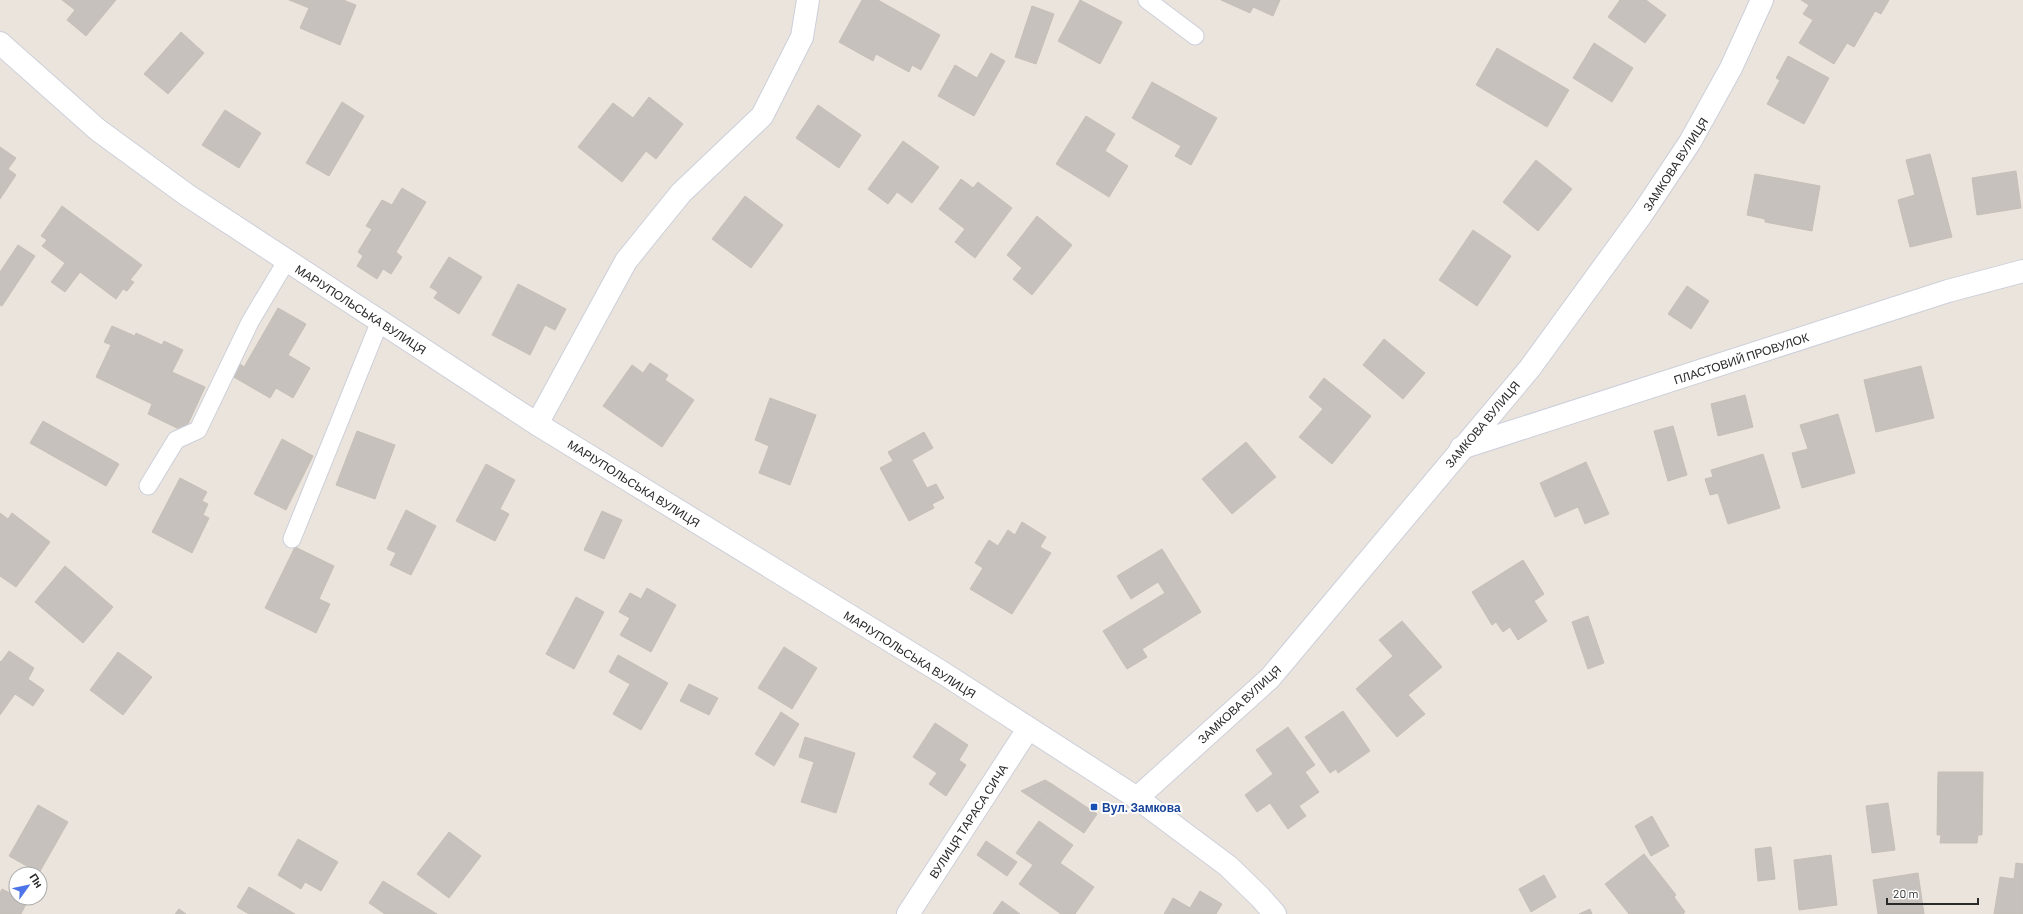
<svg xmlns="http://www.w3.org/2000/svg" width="2023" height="914" font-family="Barlow,sans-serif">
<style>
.building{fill:#c6c1bd;stroke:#c6bfb7}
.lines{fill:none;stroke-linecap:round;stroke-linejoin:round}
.lane-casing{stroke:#cccfda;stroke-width:19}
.street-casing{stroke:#cccfda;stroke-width:24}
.secondary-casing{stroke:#cccfda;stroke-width:24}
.lane{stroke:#fff;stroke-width:17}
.street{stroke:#fff;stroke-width:22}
.secondary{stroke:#fff;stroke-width:22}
.transit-dot{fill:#1a4fb4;stroke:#fff;stroke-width:1.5}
.labels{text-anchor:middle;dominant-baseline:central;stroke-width:4;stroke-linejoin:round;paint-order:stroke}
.street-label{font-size:12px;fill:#2a2a2a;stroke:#fff}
.transit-label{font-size:12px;font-weight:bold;fill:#164399;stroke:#fff;text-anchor:start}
</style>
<rect width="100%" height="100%" fill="#ebe4dd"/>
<g class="building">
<polygon points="62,0 116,0 86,36 67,20 75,10"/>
<polygon points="289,0 343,0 356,5 340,45 300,28 309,8"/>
<polygon points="862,0 878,0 940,35 921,70 912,65 909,72 876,54 873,61 839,42"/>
<polygon points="1080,0 1122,22 1100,64 1058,41"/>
<polygon points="1221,0 1280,0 1273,16 1253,7 1250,13"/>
<polygon points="1620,0 1646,0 1666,15 1645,43 1608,17"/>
<polygon points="1801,0 1889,0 1881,14 1875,11 1854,47 1847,43 1834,64 1799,43 1813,20 1803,14 1809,5"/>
<polygon points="1032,6 1054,14 1036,64 1015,57"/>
<polygon points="181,32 204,53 168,94 144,74"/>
<polygon points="1594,43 1633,68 1612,102 1573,78"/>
<polygon points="1497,48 1569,90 1547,127 1476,85"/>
<polygon points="991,53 1005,61 974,116 938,96 955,65 977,78"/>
<polygon points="1788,56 1829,78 1804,124 1767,104 1780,80 1776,78"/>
<polygon points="1152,82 1217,118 1191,165 1175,156 1181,146 1132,118"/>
<polygon points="649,97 683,124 656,159 646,151 622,182 578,147 613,103 633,118"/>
<polygon points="342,102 364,116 329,176 306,163"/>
<polygon points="818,105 861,135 839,168 796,138"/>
<polygon points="225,110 261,133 239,168 202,145"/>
<polygon points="1086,116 1115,134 1105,151 1128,166 1109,197 1056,164"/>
<polygon points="903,141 939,167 912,203 897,192 888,204 868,189"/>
<polygon points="0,147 16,158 8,169 16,175 0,199"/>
<polygon points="1930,154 1952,237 1910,247 1898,200 1915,195 1906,160"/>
<polygon points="1536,160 1572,189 1538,231 1503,202"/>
<polygon points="2016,171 2021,208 1977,215 1972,178"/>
<polygon points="1755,174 1820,186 1812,231 1765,222 1765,219 1747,215"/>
<polygon points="961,179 973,188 978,182 1012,208 975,258 955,242 965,229 939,209"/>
<polygon points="402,188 426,202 396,252 402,257 391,274 383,269 377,279 357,266 363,256 358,252 372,229 366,226 382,200 392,205"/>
<polygon points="745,196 783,225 751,268 712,239"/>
<polygon points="62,206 142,265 130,280 134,282 127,291 123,289 116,299 80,272 65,292 51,282 65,263 42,246 47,240 41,236"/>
<polygon points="1037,216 1072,245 1032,295 1013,279 1022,268 1007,255"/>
<polygon points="1473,230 1511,256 1477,306 1439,280"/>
<polygon points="18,245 35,256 2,306 0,305 0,272"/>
<polygon points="449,257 482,277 459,314 434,298 438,292 430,287"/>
<polygon points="518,284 566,309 555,330 545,325 530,355 492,335"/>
<polygon points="1687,286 1709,301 1691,329 1668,314"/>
<polygon points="278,308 306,324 288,355 310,368 293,398 276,388 270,398 232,376 239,363 244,367"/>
<polygon points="112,326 135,336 136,333 162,345 164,341 183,350 172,372 205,387 188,424 179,429 148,414 152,404 96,377 111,345 104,342"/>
<polygon points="1384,339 1425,373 1403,399 1363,365"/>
<polygon points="650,363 668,375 665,380 694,400 662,447 603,406 632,365 643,373"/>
<polygon points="1921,366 1934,418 1876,432 1864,380"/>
<polygon points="1324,378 1371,416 1332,464 1299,437 1323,409 1309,397"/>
<polygon points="1745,395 1753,427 1718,436 1711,404"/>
<polygon points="770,398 816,415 790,485 759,473 769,446 755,440"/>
<polygon points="1838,414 1855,473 1802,488 1792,453 1808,449 1800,425"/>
<polygon points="43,421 119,464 106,486 30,443"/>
<polygon points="1673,426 1687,475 1668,481 1654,431"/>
<polygon points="357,431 395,445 375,499 336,485"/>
<polygon points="924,432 933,448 912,460 927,488 936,484 944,498 932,504 934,508 909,521 880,468 893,461 888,452"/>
<polygon points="282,439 313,456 286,510 254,494"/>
<polygon points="1246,442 1276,477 1232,514 1202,479"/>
<polygon points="1763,454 1780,508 1728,524 1718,493 1710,495 1705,479 1713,477 1711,470"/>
<polygon points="1586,462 1609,514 1585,524 1578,507 1555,517 1540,483"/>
<polygon points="486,464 515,480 500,509 509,514 495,541 456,521"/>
<polygon points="180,478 207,492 202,501 208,504 203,515 209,518 192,553 152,532"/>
<polygon points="406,510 436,526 411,575 390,565 396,553 387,549"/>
<polygon points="602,511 622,520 604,559 584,550"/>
<polygon points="0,513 8,519 12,513 50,542 16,587 0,576"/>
<polygon points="1022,522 1046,537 1040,547 1051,553 1012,614 970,589 983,568 975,563 989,540 998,546 1008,530 1015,535"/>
<polygon points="295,547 334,566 319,599 330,604 316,633 265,608"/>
<polygon points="1162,549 1201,612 1142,649 1147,657 1127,669 1103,631 1165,593 1158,582 1131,599 1117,576"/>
<polygon points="1523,560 1544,594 1534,601 1547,621 1518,640 1510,627 1503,632 1496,622 1492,625 1472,592"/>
<polygon points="65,566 113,607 83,643 35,602"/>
<polygon points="647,588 676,605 651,652 620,635 630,618 619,612 630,593 641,599"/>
<polygon points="576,597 604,612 574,669 546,654"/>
<polygon points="1588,616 1604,663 1588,669 1572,622"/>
<polygon points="1402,621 1442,667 1408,695 1425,714 1397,737 1356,689 1393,656 1379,640"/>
<polygon points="784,647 817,668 792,709 758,688"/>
<polygon points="9,651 34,668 28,679 44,690 33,706 15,694 0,715 0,661 1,662"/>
<polygon points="118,652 152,677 123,715 90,690"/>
<polygon points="618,655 668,683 641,730 613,714 630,684 609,672"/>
<polygon points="689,684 718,698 709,715 680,701"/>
<polygon points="1343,711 1370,751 1338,773 1336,769 1330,773 1305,737"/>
<polygon points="781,712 799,724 774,766 755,754"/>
<polygon points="935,723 968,745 959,760 966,765 946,796 929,784 937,773 913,757"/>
<polygon points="1288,727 1315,765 1305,772 1319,792 1299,806 1306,816 1288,829 1270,803 1257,812 1245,795 1273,774 1256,750"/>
<polygon points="805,737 855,753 836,813 801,802 814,762 799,757"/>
<polygon points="1938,772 1983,772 1982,835 1978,835 1977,843 1940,843 1941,835 1937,835"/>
<polygon points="1045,780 1052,784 1039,803 1021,791"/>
<polygon points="1052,784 1097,814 1084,833 1039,803"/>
<polygon points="1888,803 1895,850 1872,853 1866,806"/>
<polygon points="38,805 68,822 39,873 9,856"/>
<polygon points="1652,816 1669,846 1651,856 1635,826"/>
<polygon points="1039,821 1073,845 1060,863 1094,887 1075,914 1061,914 1019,884 1033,865 1016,853"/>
<polygon points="449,832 481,856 449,898 417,874"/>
<polygon points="298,839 338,862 321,891 305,882 301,889 278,875"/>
<polygon points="986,841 1017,862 1007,876 977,855"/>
<polygon points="1771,847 1775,879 1758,881 1755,849"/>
<polygon points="1644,854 1676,895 1674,897 1685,912 1683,914 1629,914 1605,884"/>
<polygon points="1831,855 1837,905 1799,910 1794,860"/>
<polygon points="2016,863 2023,864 2023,914 1994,914 2000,877 2014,879"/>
<polygon points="1918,873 1924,914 1878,914 1873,880"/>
<polygon points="1544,875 1556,897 1531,912 1519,889"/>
<polygon points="383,881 437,914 385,914 369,903"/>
<polygon points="249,887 295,914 249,914 237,907"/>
<polygon points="2,889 16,896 16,898 27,902 21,914 0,914 0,893"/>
<polygon points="1200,891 1222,904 1216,914 1164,914 1173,898 1190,908"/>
<polygon points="1002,901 1020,914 993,914"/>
<polygon points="179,909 186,914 175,914"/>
<polygon points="1590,909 1592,914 1579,914"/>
</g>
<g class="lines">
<g class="lane-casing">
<g id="lane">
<polyline points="1147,0 1195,36"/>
<polyline points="148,486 176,440 198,430 250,322 287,260"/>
<polyline points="292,539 380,321"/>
</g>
</g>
<g class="street-casing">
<g id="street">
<polyline points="537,424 626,261 681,193 762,116 802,37 808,0"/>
<polyline points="1461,448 1948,291 2023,271"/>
<polyline points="1137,798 1270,678 1530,368 1642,214 1690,142 1731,68 1762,0"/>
<polyline points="908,914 1028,729"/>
</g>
</g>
<g class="secondary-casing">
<polyline id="secondary" points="0,43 98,130 187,195 537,424 943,673 1137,798 1228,866 1260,897 1275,914"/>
</g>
<use href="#lane" class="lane"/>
<use href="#street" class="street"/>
<use href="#secondary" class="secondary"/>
</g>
<rect class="transit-dot" x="1090" y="803" width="8" height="8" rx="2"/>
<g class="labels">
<g class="street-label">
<text transform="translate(1675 164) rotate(-57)">ЗАМКОВА ВУЛИЦЯ</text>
<text transform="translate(361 309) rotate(33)">МАРІУПОЛЬСЬКА ВУЛИЦЯ</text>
<text transform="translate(1741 358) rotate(-18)">ПЛАСТОВИЙ ПРОВУЛОК</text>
<text transform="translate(1482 424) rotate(-50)">ЗАМКОВА ВУЛИЦЯ</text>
<text transform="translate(634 483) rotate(32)">МАРІУПОЛЬСЬКА ВУЛИЦЯ</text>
<text transform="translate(910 654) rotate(32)">МАРІУПОЛЬСЬКА ВУЛИЦЯ</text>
<text transform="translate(1239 704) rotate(-43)">ЗАМКОВА ВУЛИЦЯ</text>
<text transform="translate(968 821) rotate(-57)">ВУЛИЦЯ ТАРАСА СИЧА</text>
</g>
<g class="transit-label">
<text x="1102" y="807">Вул. Замкова</text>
</g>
</g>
<g transform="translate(28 886) rotate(57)"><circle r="19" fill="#ffffff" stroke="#aaaaaa"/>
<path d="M0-3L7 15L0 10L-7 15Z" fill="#4c74e8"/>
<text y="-6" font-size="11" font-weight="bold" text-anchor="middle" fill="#2a2a2a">Пн</text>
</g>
<path d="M1887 898v6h91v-6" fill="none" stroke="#2a2a2a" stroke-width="2"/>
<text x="1893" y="898" font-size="12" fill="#2a2a2a" stroke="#ffffff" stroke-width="3" paint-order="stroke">20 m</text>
</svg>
